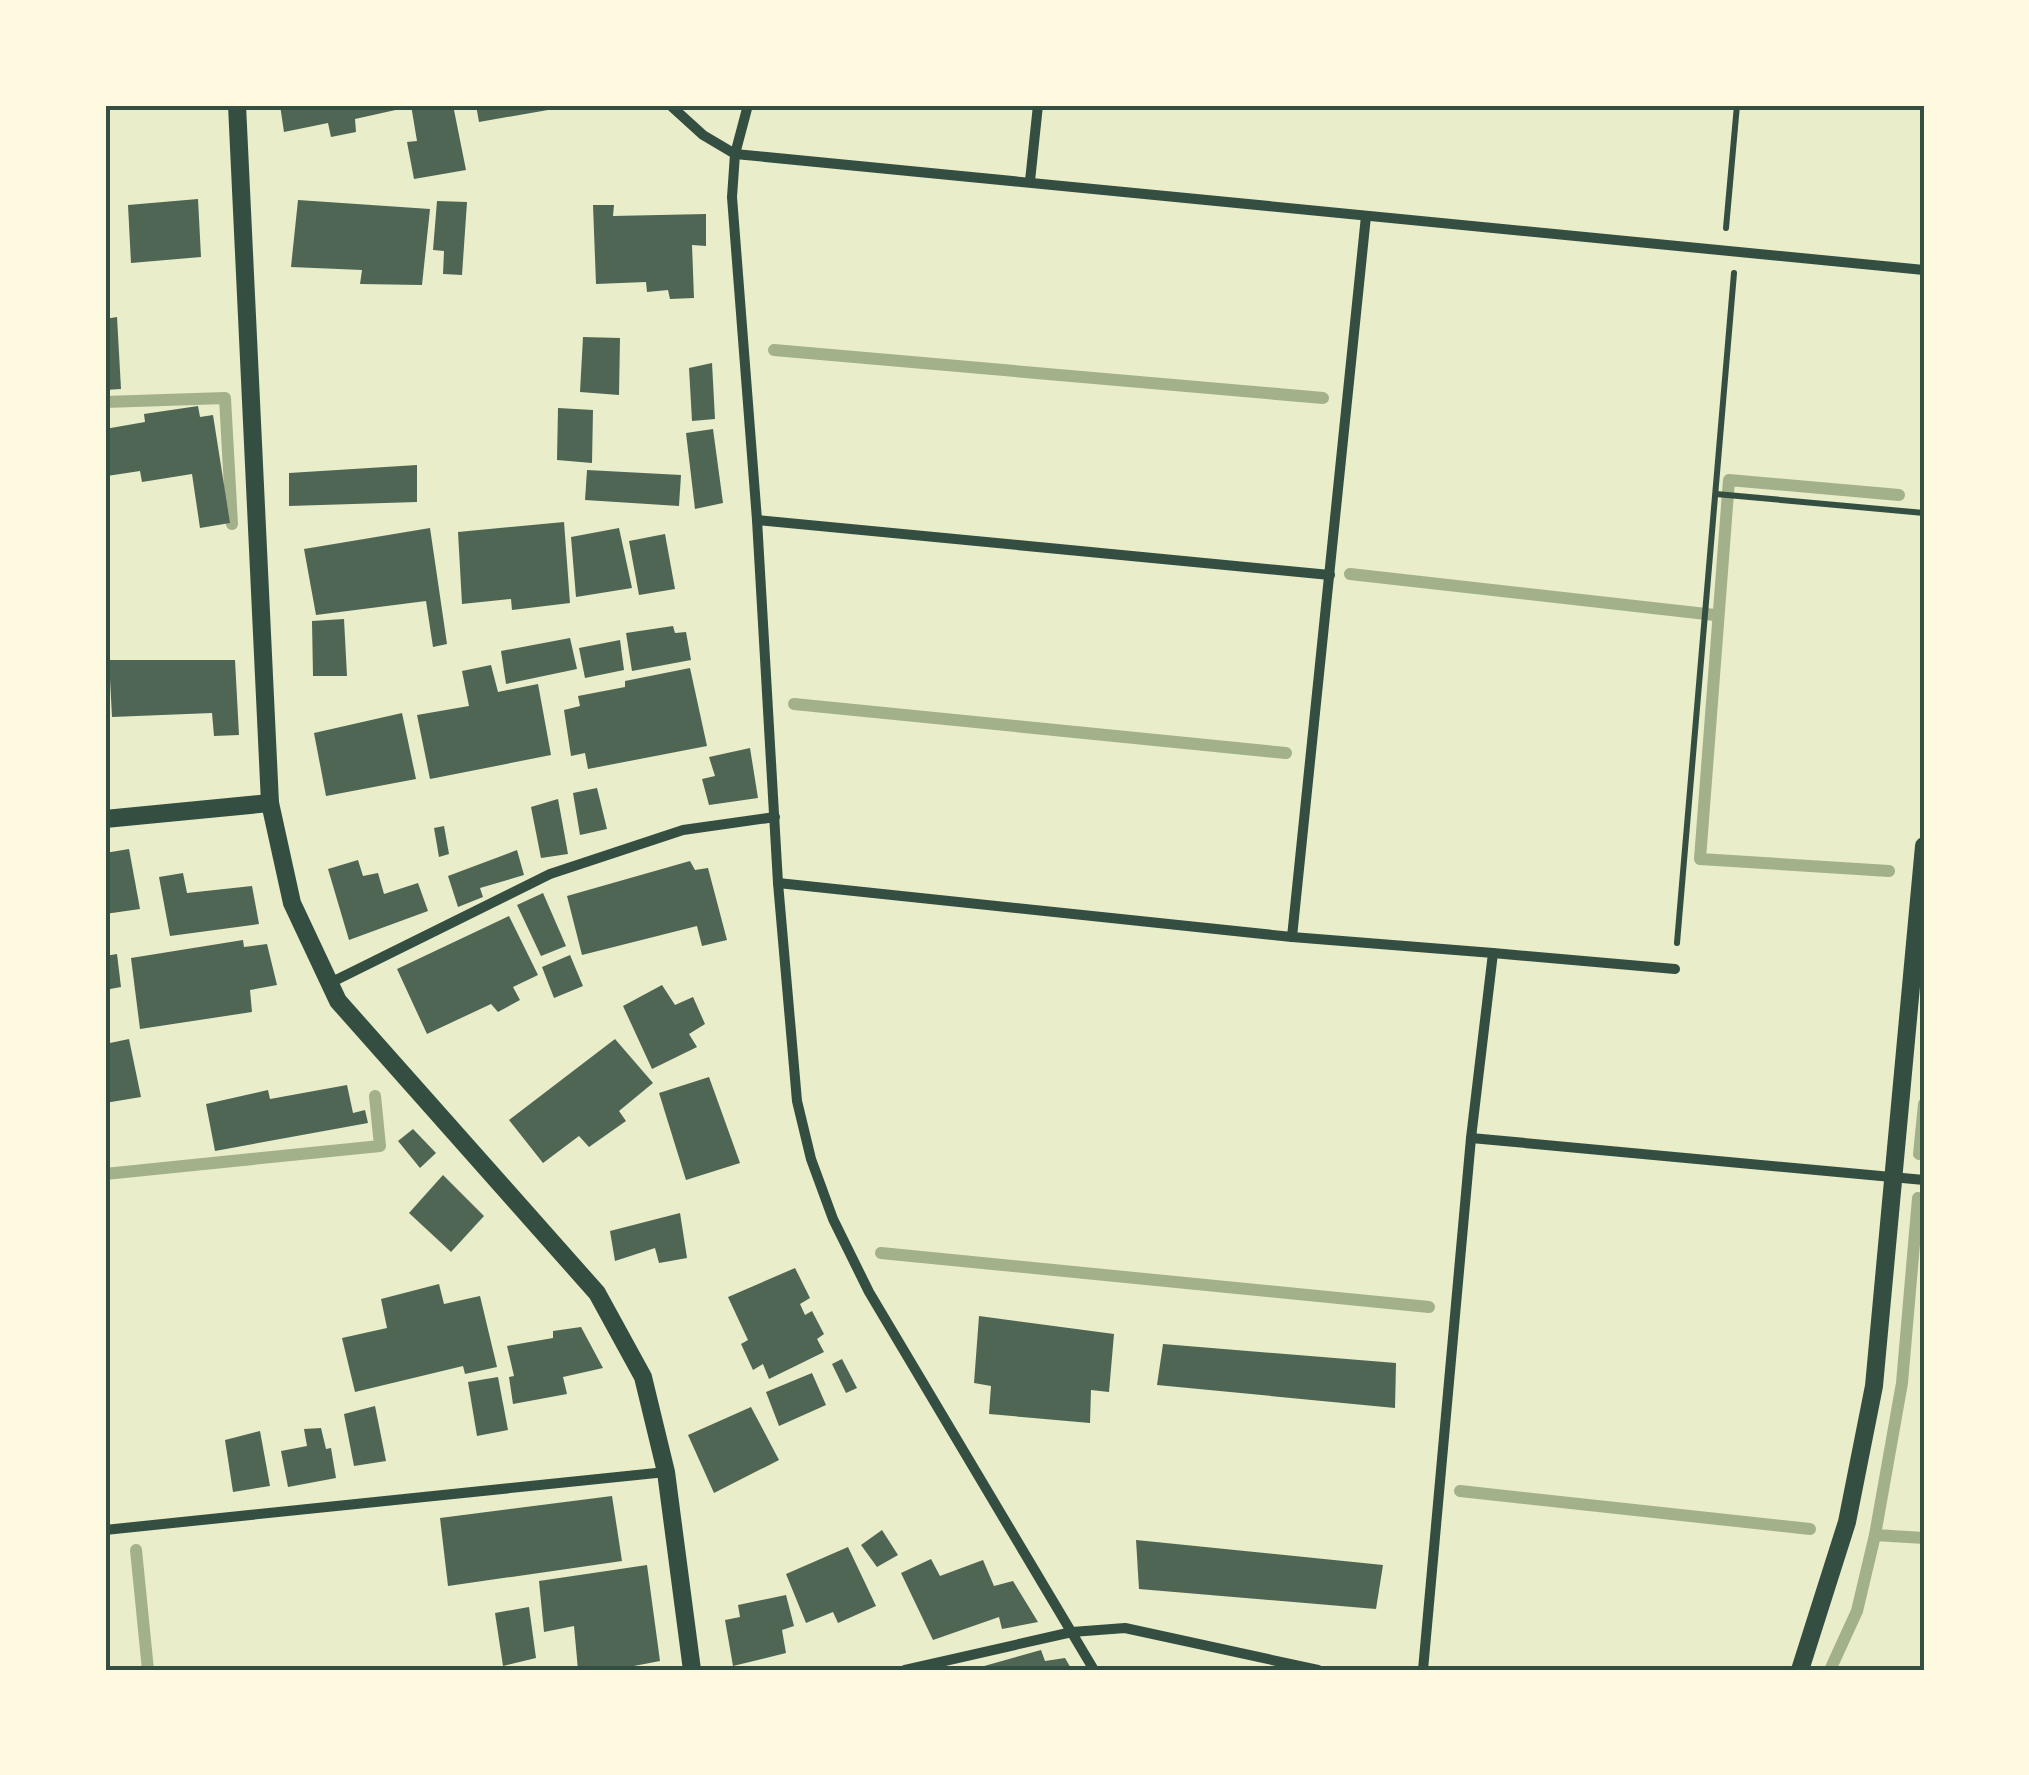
<svg xmlns="http://www.w3.org/2000/svg" width="2029" height="1775" font-family="'Roboto Condensed',sans-serif">
<style>
.lines{fill:none;stroke-linecap:round;stroke-linejoin:round}
.stream{stroke:#a3b18a;stroke-width:12}
.building{fill:#4f6655}
.path{stroke:#344e41;stroke-width:6}
.minor{stroke:#344e41;stroke-width:10}
.tertiary{stroke:#344e41;stroke-width:18}
.neatline{fill:none;stroke:#344e41;stroke-width:4}
</style>
<rect width="100%" height="100%" fill="#e9edc9"/>
<g class="lines">
<g class="stream">
<polyline points="774,350 1323,398"/>
<polyline points="105,402 225,398 232,524"/>
<polyline points="1350,574 1715,615"/>
<polyline points="794,704 1286,753"/>
<polyline points="1889,871 1700,859 1729,480 1899,495"/>
<polyline points="1919,1154 1924,1104"/>
<polyline points="105,1174 380,1146 375,1096"/>
<polyline points="881,1253 1429,1307"/>
<polyline points="1460,1491 1810,1529"/>
<polyline points="1875,1535 1902,1383 1918,1198"/>
<polyline points="136,1550 148,1670"/>
<polyline points="1830,1670 1857,1611 1875,1535 1924,1538"/>
</g>
</g>
<g class="building">
<polygon points="280,105 399,105 400,109 355,119 356,132 331,137 328,123 284,132"/>
<polygon points="411,105 453,105 466,170 414,179 407,142 417,141"/>
<polygon points="476,105 565,105 565,107 479,122"/>
<polygon points="198,199 201,257 131,263 128,205"/>
<polygon points="298,200 430,209 422,285 360,284 362,270 291,267"/>
<polygon points="437,201 467,202 462,275 443,274 444,251 433,250"/>
<polygon points="593,205 614,205 613,216 706,214 706,246 692,245 694,298 670,299 668,290 647,292 646,282 596,284"/>
<polygon points="117,317 121,389 105,390 105,319"/>
<polygon points="583,337 620,338 619,395 580,392"/>
<polygon points="712,363 715,419 692,421 689,368"/>
<polygon points="198,406 200,417 213,415 230,523 200,528 192,474 142,482 140,471 107,476 105,461 105,429 145,422 144,414"/>
<polygon points="558,408 593,410 592,463 557,460"/>
<polygon points="713,429 723,503 695,509 686,433"/>
<polygon points="417,465 417,502 289,506 289,473"/>
<polygon points="587,470 681,475 679,506 585,500"/>
<polygon points="564,522 570,603 512,610 511,599 462,604 458,532"/>
<polygon points="430,528 447,644 433,647 426,601 316,615 304,549"/>
<polygon points="619,528 632,588 576,597 571,537"/>
<polygon points="665,534 675,589 639,595 629,541"/>
<polygon points="344,619 347,676 313,676 312,621"/>
<polygon points="673,626 675,633 686,632 691,660 632,671 626,633"/>
<polygon points="570,638 577,669 506,684 501,651"/>
<polygon points="620,640 624,670 585,678 579,648"/>
<polygon points="109,660 235,660 239,735 214,736 212,713 112,717"/>
<polygon points="491,665 498,692 538,684 551,755 430,779 417,715 469,706 462,671"/>
<polygon points="690,668 707,746 588,769 585,753 571,756 564,710 580,706 578,696 625,687 625,681"/>
<polygon points="402,713 416,779 326,796 314,733"/>
<polygon points="750,748 758,798 709,805 702,779 715,776 709,757"/>
<polygon points="597,788 607,829 580,835 573,793"/>
<polygon points="558,799 568,854 541,858 531,807"/>
<polygon points="444,826 449,854 439,857 434,828"/>
<polygon points="129,849 140,909 105,914 105,853"/>
<polygon points="517,850 524,875 480,888 483,897 458,907 448,876"/>
<polygon points="358,860 363,876 378,873 384,894 418,883 428,911 349,940 328,869"/>
<polygon points="690,861 695,870 708,868 727,940 702,946 697,926 582,955 567,896"/>
<polygon points="183,873 187,893 252,886 259,924 170,936 159,877"/>
<polygon points="543,893 566,946 541,956 517,905"/>
<polygon points="509,916 538,975 513,987 520,1000 498,1012 491,1004 427,1034 397,969"/>
<polygon points="243,940 244,947 267,944 277,985 250,990 252,1012 140,1029 131,958"/>
<polygon points="117,954 121,987 105,990 105,956"/>
<polygon points="570,955 583,986 554,998 542,967"/>
<polygon points="662,985 675,1005 693,997 705,1024 689,1034 697,1047 652,1069 623,1006"/>
<polygon points="129,1039 141,1097 105,1103 105,1044"/>
<polygon points="615,1039 653,1083 619,1111 626,1121 589,1147 579,1136 543,1163 509,1120"/>
<polygon points="709,1077 740,1163 686,1180 659,1093"/>
<polygon points="347,1085 353,1113 365,1110 368,1123 215,1151 206,1104 268,1090 270,1099"/>
<polygon points="413,1129 436,1153 420,1168 398,1141"/>
<polygon points="443,1175 484,1216 451,1252 409,1213"/>
<polygon points="680,1213 687,1258 659,1263 655,1248 615,1261 610,1231"/>
<polygon points="795,1268 810,1298 800,1304 805,1315 812,1311 824,1334 817,1339 824,1352 769,1379 763,1364 753,1370 741,1344 748,1340 728,1297"/>
<polygon points="439,1284 444,1304 480,1296 497,1367 465,1374 463,1366 355,1392 342,1338 387,1328 381,1299"/>
<polygon points="979,1316 1114,1334 1109,1392 1091,1390 1090,1423 989,1414 991,1386 974,1383"/>
<polygon points="581,1327 603,1368 563,1377 567,1394 513,1404 509,1377 514,1376 507,1346 553,1338 553,1331"/>
<polygon points="1163,1344 1396,1363 1395,1408 1157,1385"/>
<polygon points="842,1359 857,1388 846,1393 832,1364"/>
<polygon points="812,1373 826,1405 779,1426 766,1392"/>
<polygon points="498,1377 508,1430 477,1436 468,1382"/>
<polygon points="375,1406 386,1461 354,1466 344,1414"/>
<polygon points="751,1407 779,1460 714,1493 688,1435"/>
<polygon points="321,1428 326,1449 331,1448 336,1478 288,1487 281,1451 307,1446 304,1429"/>
<polygon points="260,1431 270,1486 233,1492 225,1440"/>
<polygon points="612,1496 622,1561 448,1586 440,1518"/>
<polygon points="882,1530 898,1555 877,1567 861,1545"/>
<polygon points="1136,1540 1383,1565 1376,1609 1139,1589"/>
<polygon points="848,1547 876,1606 838,1623 833,1612 806,1623 786,1574"/>
<polygon points="931,1559 940,1576 983,1560 994,1586 1013,1581 1038,1622 1002,1629 999,1617 933,1640 901,1573"/>
<polygon points="647,1565 660,1661 613,1670 578,1670 574,1626 544,1632 539,1581"/>
<polygon points="786,1595 794,1626 782,1630 786,1653 733,1666 725,1620 740,1617 738,1605"/>
<polygon points="529,1607 536,1658 503,1666 495,1613"/>
<polygon points="1041,1650 1045,1661 1065,1658 1072,1670 970,1670"/>
</g>
<g class="lines">
<g class="path">
<polyline points="1726,228 1737,105"/>
<polyline points="1716,494 1924,513"/>
<polyline points="1677,943 1734,273"/>
</g>
<g class="minor">
<polyline points="670,105 703,135 735,154 1924,270"/>
<polyline points="748,105 735,154 732,197 757,520 778,883 797,1101 811,1159 833,1219 869,1292 1094,1670"/>
<polyline points="1030,181 1038,105"/>
<polyline points="757,520 1330,575"/>
<polyline points="778,883 1292,937 1493,953 1471,1138 1423,1670"/>
<polyline points="1292,937 1366,216"/>
<polyline points="1493,953 1675,969"/>
<polyline points="330,983 550,874 683,830 775,817"/>
<polyline points="1471,1138 1924,1180"/>
<polyline points="105,1530 666,1472"/>
<polyline points="905,1670 1072,1632 1125,1628 1318,1670"/>
</g>
<g class="tertiary">
<polyline points="237,105 270,803 292,903 338,1001 597,1293 643,1377 666,1472 692,1670"/>
<polyline points="105,819 270,803"/>
<polyline points="1800,1670 1847,1522 1874,1386 1924,846"/>
</g>
</g>
<rect width="2029" height="1775" fill="none" stroke="#fefae0" stroke-width="215"/>
<rect x="108" y="108" width="1814" height="1560" class="neatline"/>
</svg>
